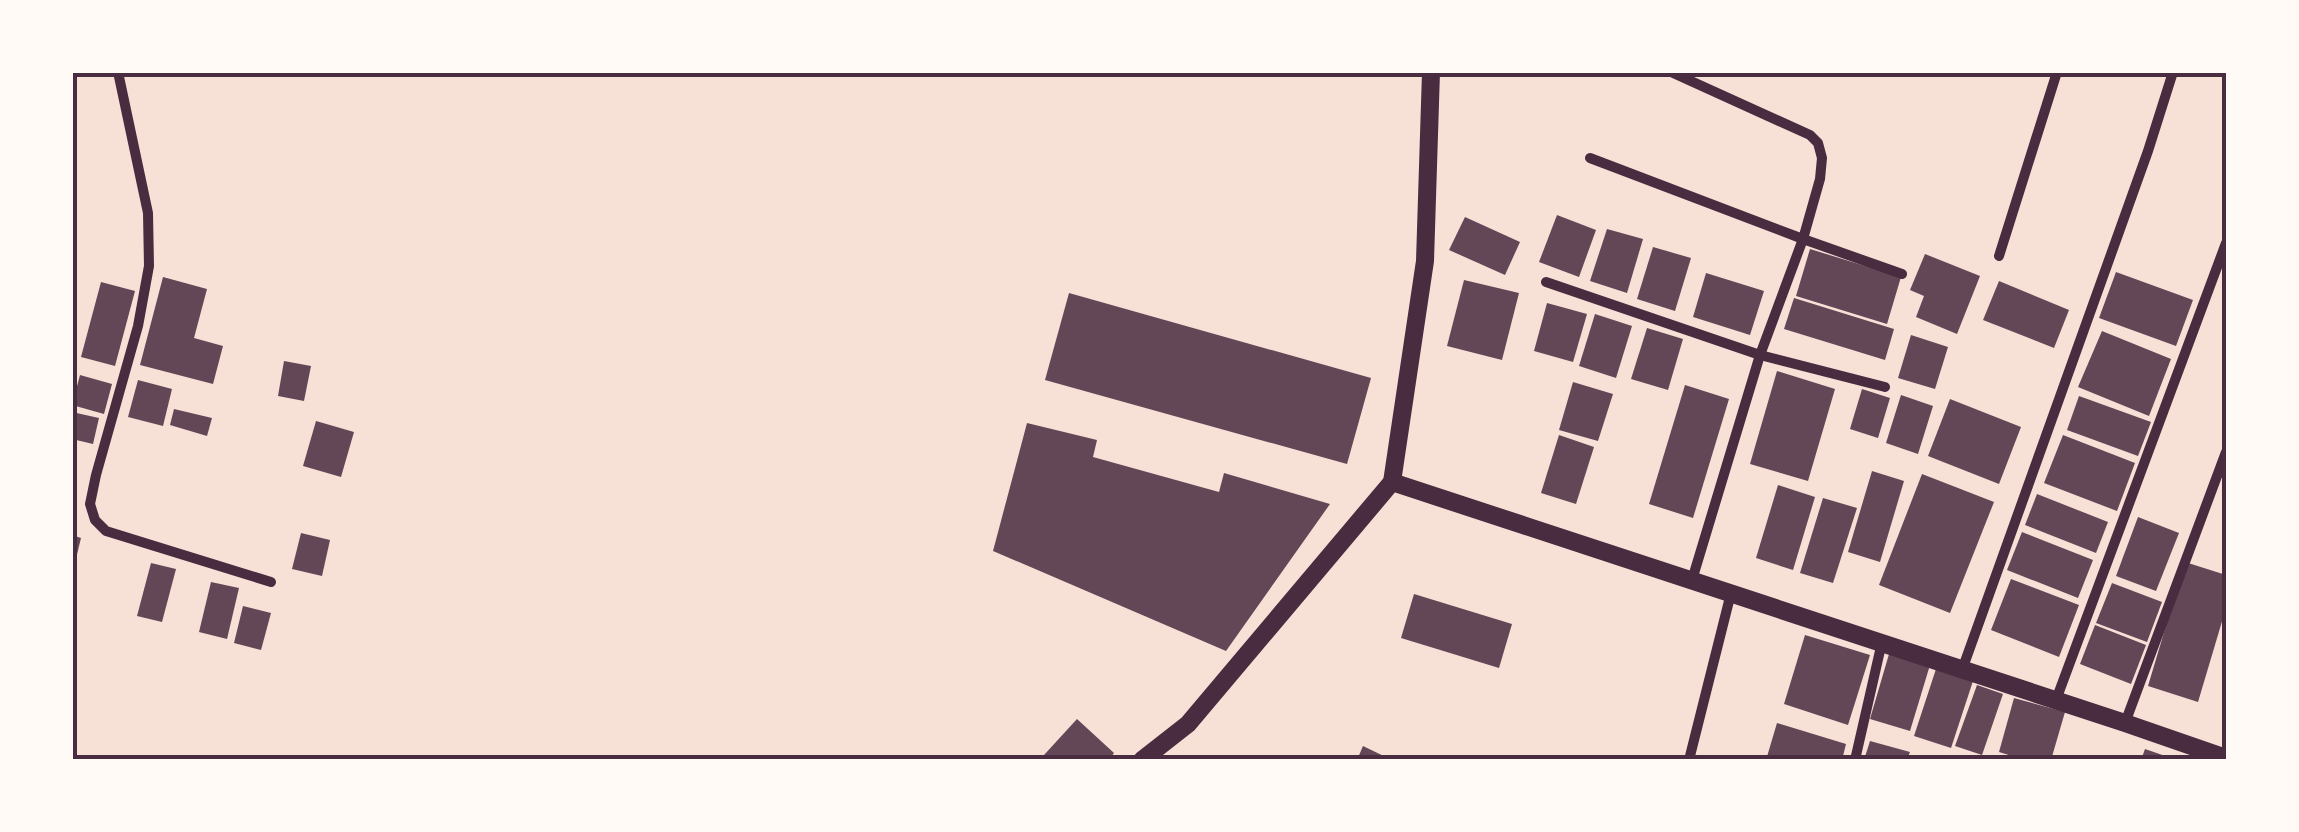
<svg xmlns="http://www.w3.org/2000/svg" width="2299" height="832" font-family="Ubuntu,sans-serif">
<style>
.building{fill:#644757}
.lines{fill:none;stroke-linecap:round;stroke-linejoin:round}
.minor{stroke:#4a2c40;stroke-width:10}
.tertiary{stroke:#4a2c40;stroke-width:18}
.neatline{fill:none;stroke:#4a2c40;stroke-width:4}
</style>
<rect width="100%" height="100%" fill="#f7e1d7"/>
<g class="building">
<polygon points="1557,215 1596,230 1579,277 1539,262"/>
<polygon points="1465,217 1520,242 1505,275 1449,250"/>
<polygon points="1607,229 1643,239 1627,293 1590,281"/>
<polygon points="1653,247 1691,258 1675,311 1637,299"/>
<polygon points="1810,249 1901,277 1887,324 1796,296"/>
<polygon points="1925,254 1980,276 1957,334 1916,317 1924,296 1910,290"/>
<polygon points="2116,272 2193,300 2176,346 2099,318"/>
<polygon points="1706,273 1764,291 1750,335 1693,317"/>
<polygon points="163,277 207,289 194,338 223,346 213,384 140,365"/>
<polygon points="1464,280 1519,293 1502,360 1447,346"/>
<polygon points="1999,281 2069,310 2054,348 1983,320"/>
<polygon points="101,282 135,291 115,366 81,357"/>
<polygon points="1069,293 1371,378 1347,464 1045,380"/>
<polygon points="1794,298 1894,329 1885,360 1784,329"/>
<polygon points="1547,303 1587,314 1573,362 1534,351"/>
<polygon points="1595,314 1632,326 1616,378 1579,366"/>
<polygon points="1647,328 1683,339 1668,390 1631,379"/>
<polygon points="2102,331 2171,359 2149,416 2078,387"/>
<polygon points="1911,335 1948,347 1935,389 1898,378"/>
<polygon points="284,361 311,366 304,401 278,396"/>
<polygon points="1777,371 1835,389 1808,481 1750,464"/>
<polygon points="80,375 112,384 104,414 72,405"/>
<polygon points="138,380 172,389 163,426 128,417"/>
<polygon points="1573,382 1613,394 1598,441 1559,430"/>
<polygon points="1685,385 1729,399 1693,518 1649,504"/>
<polygon points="1862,389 1890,398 1878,438 1850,429"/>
<polygon points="1901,395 1933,406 1918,454 1886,443"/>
<polygon points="2079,396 2151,422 2138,456 2067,430"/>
<polygon points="1950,399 2021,427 1999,484 1928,456"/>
<polygon points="174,409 212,418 207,436 170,425"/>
<polygon points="72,412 99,418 93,444 72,439"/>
<polygon points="316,421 354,432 341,477 303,466"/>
<polygon points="1027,423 1097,440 1093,457 1219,492 1224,473 1330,504 1226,651 993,551"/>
<polygon points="1559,435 1594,447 1576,504 1541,493"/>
<polygon points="2063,435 2135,463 2117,511 2044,483"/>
<polygon points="1872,471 1904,481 1880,562 1848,552"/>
<polygon points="1922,474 1994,502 1950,613 1879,585"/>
<polygon points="1778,485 1815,497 1793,570 1756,558"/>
<polygon points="2037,494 2108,522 2096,553 2025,525"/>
<polygon points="1823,498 1857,508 1833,583 1800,573"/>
<polygon points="2138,517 2179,533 2156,591 2116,576"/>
<polygon points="2022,532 2093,560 2078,598 2007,570"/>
<polygon points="301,533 330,540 322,576 292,569"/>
<polygon points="72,535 81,538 74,567 72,567"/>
<polygon points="2185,562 2226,575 2226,608 2198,702 2148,686"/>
<polygon points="151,563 176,569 162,622 137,616"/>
<polygon points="2011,579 2079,605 2059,657 1991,630"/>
<polygon points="211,582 239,588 227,639 199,632"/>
<polygon points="2112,583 2162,602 2147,642 2096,623"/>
<polygon points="1414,594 1512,624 1499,668 1401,638"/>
<polygon points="243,606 271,613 261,650 234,643"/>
<polygon points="2095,625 2146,645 2131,684 2080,664"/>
<polygon points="1805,635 1870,655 1848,725 1784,704"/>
<polygon points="1889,654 1930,665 1910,731 1870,719"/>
<polygon points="1936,669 1973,681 1951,748 1914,736"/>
<polygon points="1977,685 2003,694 1982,755 1955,746"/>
<polygon points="2014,698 2065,712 2051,760 2025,760 1999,752"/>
<polygon points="1077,719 1114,753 1109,760 1049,760 1044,755"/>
<polygon points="1777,723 1846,744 1842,760 1766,760"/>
<polygon points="1870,741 1910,752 1907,760 1864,760"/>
<polygon points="1363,746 1392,760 1357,760"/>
<polygon points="2145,749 2174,759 2174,760 2141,760"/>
</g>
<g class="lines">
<g class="minor">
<polyline points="118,72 148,213 149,266 138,326 96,475 90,504 95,520 106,531 271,582"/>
<polyline points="1671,72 1810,135 1818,143 1822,158 1820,179 1803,239 1760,355 1692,580"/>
<polyline points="1590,158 1803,239 1902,274"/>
<polyline points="1999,256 2057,72"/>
<polyline points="1546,282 1760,355 1885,387"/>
<polyline points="1962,670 2148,151 2173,72"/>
<polyline points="2056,700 2226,243"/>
<polyline points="2125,723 2226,452"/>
<polyline points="1689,760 1731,593"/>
<polyline points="1855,760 1882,642"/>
</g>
<g class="tertiary">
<polyline points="1392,482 1425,261 1431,72"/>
<polyline points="1142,760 1188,724 1392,482 2125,723 2226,758"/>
</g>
</g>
<rect width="2299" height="832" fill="none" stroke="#fffaf5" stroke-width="150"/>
<rect x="75" y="75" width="2149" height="682" class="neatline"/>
</svg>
